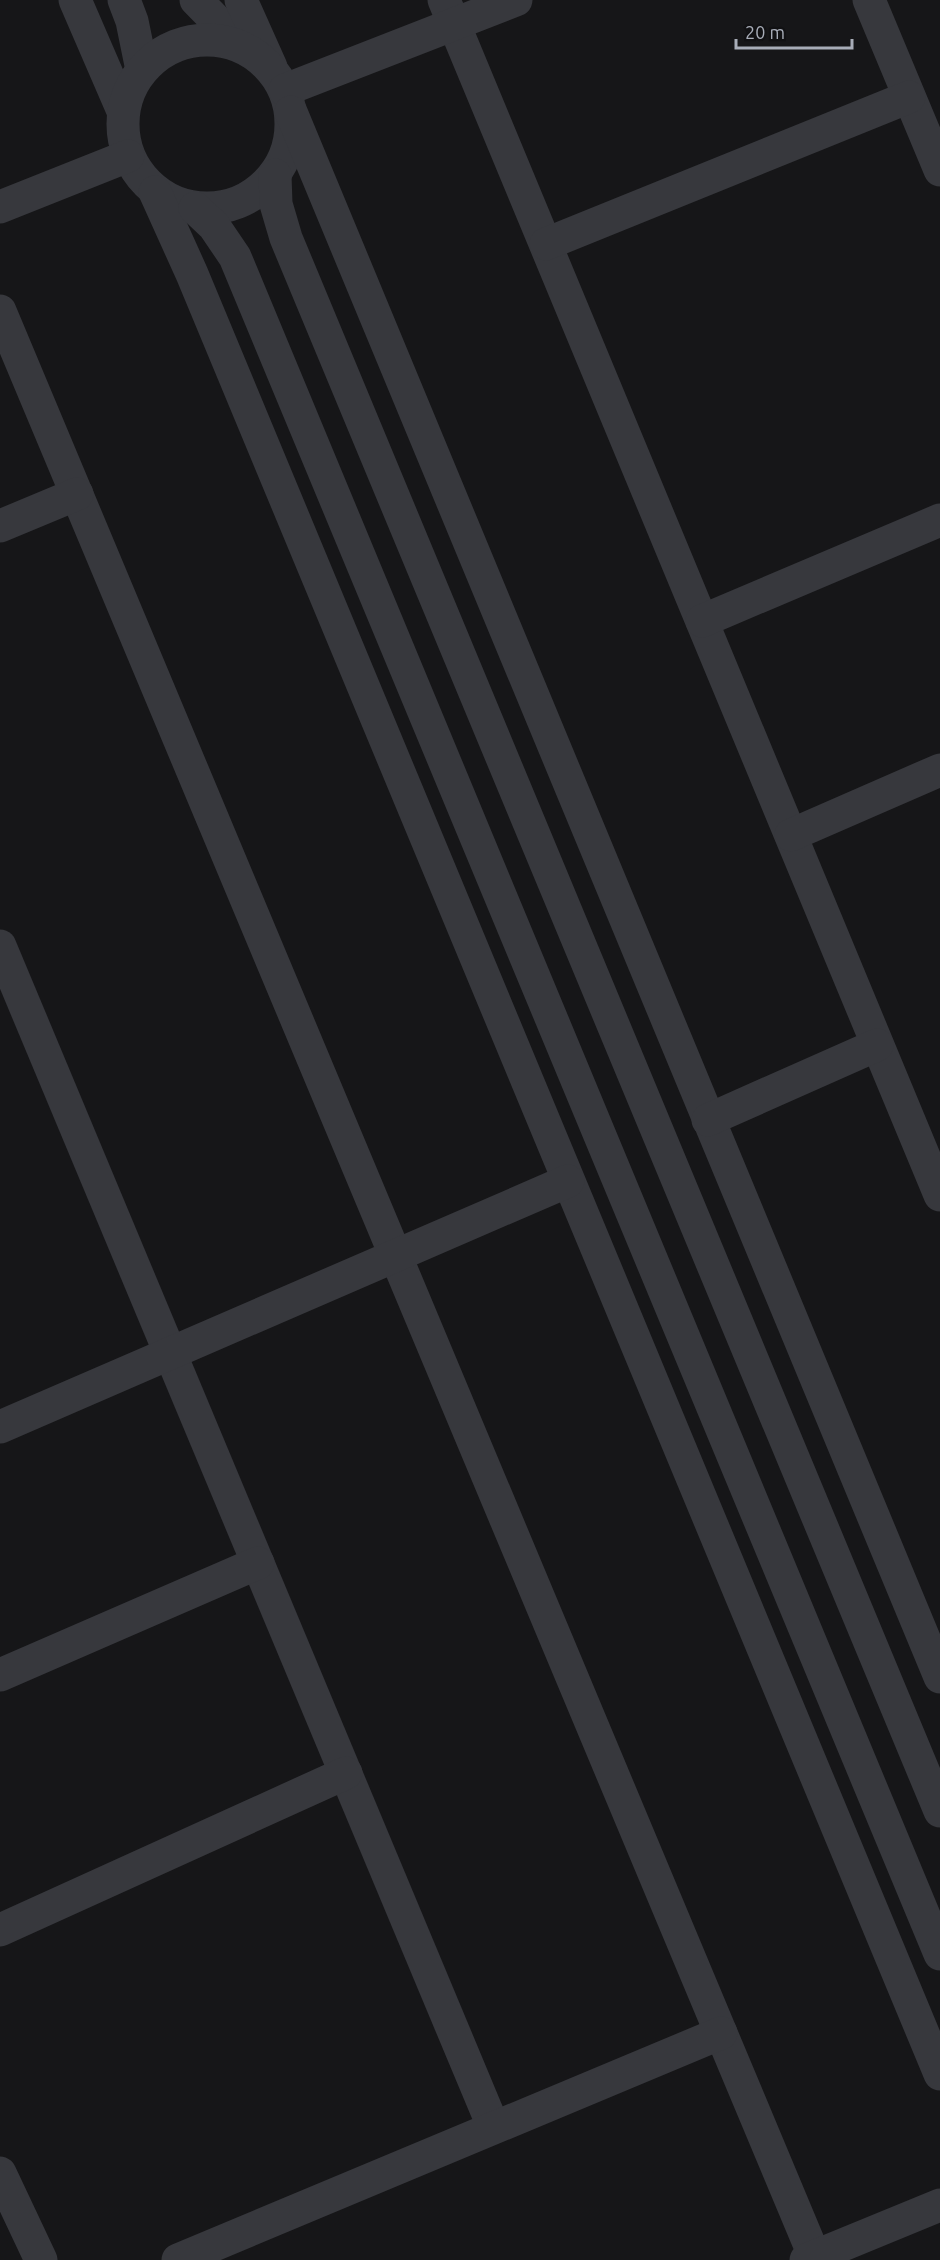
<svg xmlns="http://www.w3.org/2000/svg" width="940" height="2260" font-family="Ubuntu,sans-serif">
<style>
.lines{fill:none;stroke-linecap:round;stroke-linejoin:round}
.minor{stroke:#37383d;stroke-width:33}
</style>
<rect width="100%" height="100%" fill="#161618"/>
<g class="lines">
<g class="minor">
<polyline points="75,0 123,111"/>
<polyline points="124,0 132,21 142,70"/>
<polyline points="196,0 241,46"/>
<polyline points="241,0 271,67"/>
<polyline points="444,0 940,1195"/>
<polyline points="869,0 940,170"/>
<circle cx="207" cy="124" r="84"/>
<polyline points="285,90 516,0"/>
<polyline points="291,112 940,1677"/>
<polyline points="275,175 276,204 286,238 940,1811"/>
<polyline points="155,192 192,274 940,2074"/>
<polyline points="0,207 128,156"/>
<polyline points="195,208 214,226 235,257 940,1954"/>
<polyline points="546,244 909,97"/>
<polyline points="0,311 816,2260"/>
<polyline points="0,526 77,494"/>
<polyline points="702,621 940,520"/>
<polyline points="791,835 940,770"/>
<polyline points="0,946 493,2126"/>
<polyline points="708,1120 877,1045"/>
<polyline points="0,1427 568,1181"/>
<polyline points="0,1675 258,1563"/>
<polyline points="0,1930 346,1773"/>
<polyline points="0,2173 41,2260"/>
<polyline points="178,2260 721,2033"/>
<polyline points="806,2260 940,2205"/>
</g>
</g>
<path d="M736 39v9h116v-9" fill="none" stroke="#a8adb8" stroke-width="3"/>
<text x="745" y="39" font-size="18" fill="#a8adb8" stroke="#111113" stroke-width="4.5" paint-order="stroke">20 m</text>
</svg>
